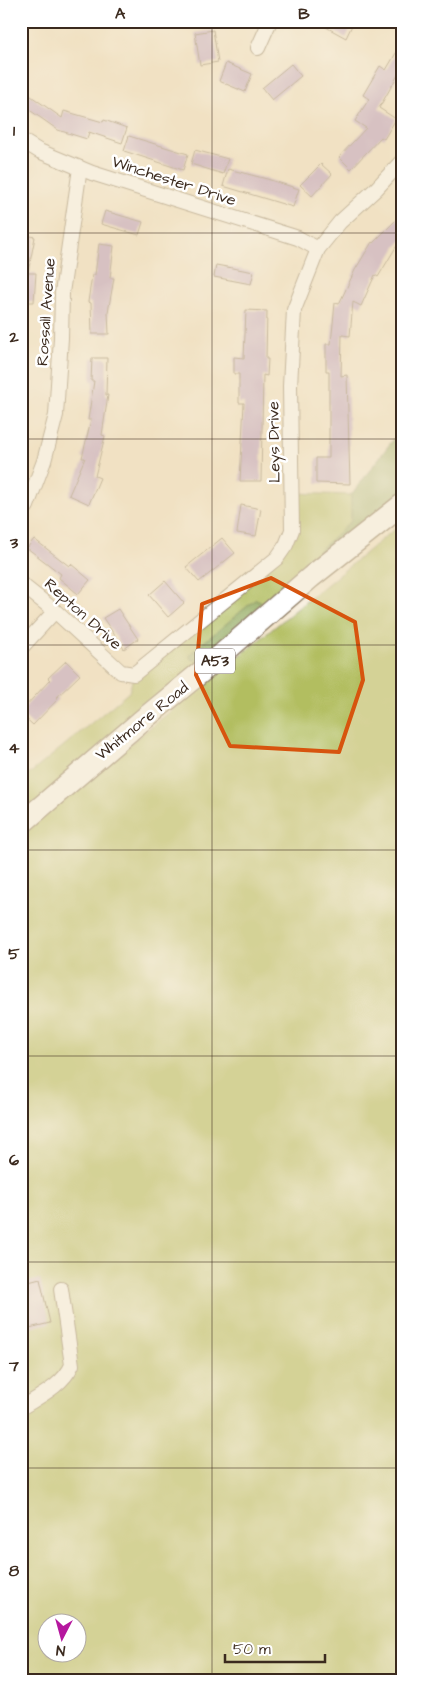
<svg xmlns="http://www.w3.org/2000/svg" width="423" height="1701" font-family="'Architects Daughter',sans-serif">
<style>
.green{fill:#b2be60;stroke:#76743f;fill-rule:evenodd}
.forest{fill:#8da556;stroke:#64683a}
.building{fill:#b899c1}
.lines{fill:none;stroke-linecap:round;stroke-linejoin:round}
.minor-casing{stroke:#968670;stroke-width:16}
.highway-casing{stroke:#968670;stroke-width:24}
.minor{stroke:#fff;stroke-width:14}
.highway{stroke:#fff;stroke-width:21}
.marked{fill:none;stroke:#d7540e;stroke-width:4;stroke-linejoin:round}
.grid{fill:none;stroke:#3b2a1e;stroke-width:1;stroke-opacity:0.55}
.labels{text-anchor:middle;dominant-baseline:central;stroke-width:5;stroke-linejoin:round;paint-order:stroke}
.shield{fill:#fff;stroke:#766a62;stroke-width:1}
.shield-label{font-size:15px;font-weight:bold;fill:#3b2a1e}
.street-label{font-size:16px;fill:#3b2a1e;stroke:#fff}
.neatline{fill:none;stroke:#3b2a1e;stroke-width:2}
.grid-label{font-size:16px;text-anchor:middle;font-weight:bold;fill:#3b2a1e}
</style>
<rect width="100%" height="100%" fill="#fff"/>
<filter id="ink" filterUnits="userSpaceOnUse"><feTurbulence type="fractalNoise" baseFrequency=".02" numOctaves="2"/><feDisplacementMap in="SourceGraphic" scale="10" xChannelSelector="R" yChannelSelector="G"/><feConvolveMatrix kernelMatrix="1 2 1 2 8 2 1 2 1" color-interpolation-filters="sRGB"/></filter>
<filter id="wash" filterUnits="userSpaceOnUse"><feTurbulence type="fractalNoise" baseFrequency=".0096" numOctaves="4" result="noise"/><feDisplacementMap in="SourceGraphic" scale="20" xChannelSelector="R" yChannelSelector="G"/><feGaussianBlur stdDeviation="1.12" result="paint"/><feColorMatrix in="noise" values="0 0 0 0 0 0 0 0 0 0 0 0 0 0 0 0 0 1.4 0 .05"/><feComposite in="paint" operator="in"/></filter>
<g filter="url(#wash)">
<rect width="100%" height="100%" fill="#f1e1c3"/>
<g class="green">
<polygon points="402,428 402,505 21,824 21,781 129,692 134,674 286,545 293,493 351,495"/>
<path d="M402,523V1680H21V835L69,792L210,680ZM48,1624H78V1654H48Z"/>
</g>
<g class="forest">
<polygon points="402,428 402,495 312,570 306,560 314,555 351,521 351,495"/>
<polygon points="256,599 262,602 262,610 203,659 192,660 190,657 191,653"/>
</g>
<g id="blocks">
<g class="building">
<polygon points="315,21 354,21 346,38"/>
<polygon points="213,30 218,62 200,65 195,33"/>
<polygon points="402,43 402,68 379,108 396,119 384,139 381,137 351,169 339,157 366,128 355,121 369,99 363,95 380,66 386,70"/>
<polygon points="226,63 252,74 245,92 219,81"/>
<polygon points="291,64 301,76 272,100 262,88"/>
<polygon points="21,89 62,118 64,111 103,122 104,120 127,128 122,143 89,132 87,139 58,130 21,104"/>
<polygon points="129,136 188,154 183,170 124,151"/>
<polygon points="195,150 228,159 223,174 191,164"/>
<polygon points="321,164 332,174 312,196 300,185"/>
<polygon points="228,169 267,179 299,189 293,207 223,186"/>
<polygon points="105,211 143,222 139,235 101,224"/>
<polygon points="402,214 402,240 396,247 378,277 375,275 361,306 353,302 350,336 342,335 341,376 347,375 350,484 316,483 316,458 329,458 329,371 326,371 326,344 331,344 335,303 339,304 355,270 372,242 373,243"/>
<polygon points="21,234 35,237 28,273 36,273 34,302 21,302"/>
<polygon points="99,244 114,246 110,278 114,278 108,312 109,334 92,334 91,303 88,302 92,275 95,275"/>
<polygon points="216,265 254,272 251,284 214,277"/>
<polygon points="246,310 267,311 266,359 268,359 267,376 263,375 261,481 240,481 244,403 239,403 239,374 234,374 234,357 244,358"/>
<polygon points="92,358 107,358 106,395 108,395 102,435 105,436 95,476 100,478 89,504 69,495 85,458 82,458 91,420 88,420 94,381 91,381"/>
<polygon points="241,505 261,509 256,536 237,533"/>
<polygon points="222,538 235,553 199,582 186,567"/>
<polygon points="34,539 69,566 71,564 90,580 78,594 59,578 61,574 27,548"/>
<polygon points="165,581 184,603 168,617 149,595"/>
<polygon points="118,609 138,639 124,649 103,618"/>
<polygon points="66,661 80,675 56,698 58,699 33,725 21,714 21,711 50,680 48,678"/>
<polygon points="40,1279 50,1323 21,1330 21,1284"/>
</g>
</g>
</g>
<g filter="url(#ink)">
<use href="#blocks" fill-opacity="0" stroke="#968670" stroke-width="1"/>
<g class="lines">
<g class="minor-casing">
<g id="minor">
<polyline points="258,48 270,21"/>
<polyline points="21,140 39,151 92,173 298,238 318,249"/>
<polyline points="21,513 27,506 44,461 56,415 61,338 62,293 80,168"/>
<polyline points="21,584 55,611 121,672 134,674 277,558 286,545 292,530 290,386 294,310 318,249 340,222 376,189 402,161"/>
<polyline points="21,648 55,611"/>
<path d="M21,1408C40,1396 63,1385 72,1365L61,1289"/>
</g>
</g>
<g class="highway-casing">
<polyline id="highway" points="21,824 140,722 206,668 311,577 402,505"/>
</g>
<use href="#minor" class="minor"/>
<use href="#highway" class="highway"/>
</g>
</g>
<path d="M0 0H423V1701H0ZM271,578L355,622L363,680L339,752L230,746L196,675L202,604Z" fill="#f1e1c3" fill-opacity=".55" fill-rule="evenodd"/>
<path class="marked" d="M271,578L355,622L363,680L339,752L230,746L196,675L202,604Z"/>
<path class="grid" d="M212,21V1680M21,233H402M21,439H402M21,645H402M21,850H402M21,1056H402M21,1262H402M21,1468H402"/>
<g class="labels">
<rect class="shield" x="195" y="648.5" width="40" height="25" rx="4"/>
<g class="shield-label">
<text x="215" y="661">A53</text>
</g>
<g class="street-label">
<text transform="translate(174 181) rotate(18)">Winchester Drive</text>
<text transform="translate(46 312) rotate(-86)">Rossall Avenue</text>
<text transform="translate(274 442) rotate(-91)">Leys Drive</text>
<text transform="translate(83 614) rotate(42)">Repton Drive</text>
<text transform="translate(142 721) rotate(-39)">Whitmore Road</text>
</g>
</g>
<rect width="423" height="1701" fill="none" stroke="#fff" stroke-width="55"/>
<g transform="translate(62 1638) rotate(186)"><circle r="24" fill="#ffffff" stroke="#b1aaa5"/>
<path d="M0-4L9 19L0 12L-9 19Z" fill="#b5179e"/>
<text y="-8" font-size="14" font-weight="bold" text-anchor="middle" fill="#3b2a1e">N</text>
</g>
<path d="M225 1654v8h100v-8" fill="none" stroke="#3b2a1e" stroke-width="2.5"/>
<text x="233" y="1654" font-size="15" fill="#3b2a1e" stroke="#ffffff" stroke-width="4" paint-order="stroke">50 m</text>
<rect x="28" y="28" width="368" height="1646" class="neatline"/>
<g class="grid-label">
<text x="120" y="19">A</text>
<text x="304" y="19">B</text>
<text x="14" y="136">1</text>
<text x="14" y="342">2</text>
<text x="14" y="548">3</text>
<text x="14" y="753">4</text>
<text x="14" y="959">5</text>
<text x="14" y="1165">6</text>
<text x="14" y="1371">7</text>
<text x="14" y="1576">8</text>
</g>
</svg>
